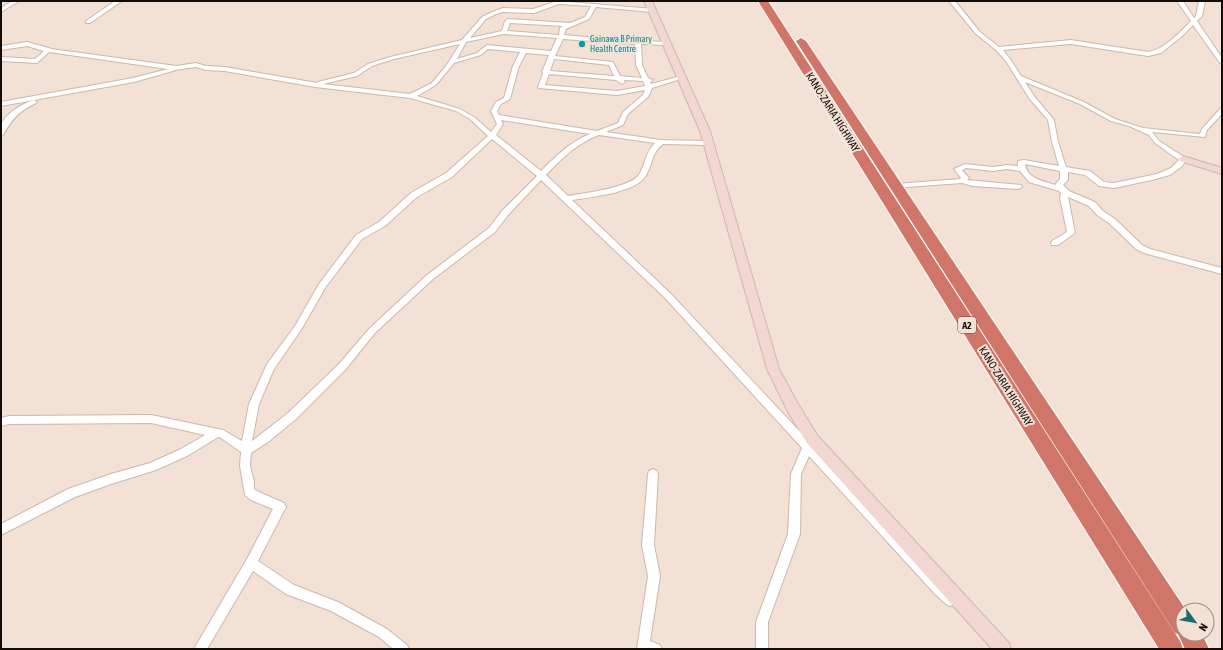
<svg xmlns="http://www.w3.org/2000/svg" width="1223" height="650" font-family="'Asap Condensed',sans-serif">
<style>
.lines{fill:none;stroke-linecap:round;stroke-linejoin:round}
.street-casing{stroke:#cab8ad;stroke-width:2}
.secondary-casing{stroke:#cab8ad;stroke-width:2}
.highway-casing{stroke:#fff;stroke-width:2}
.street{fill:#fff;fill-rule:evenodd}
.secondary{fill:#f1d6d2;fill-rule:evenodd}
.highway{fill:#cf7668;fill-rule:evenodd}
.culture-dot{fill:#0f9aa8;stroke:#f4e1d6;stroke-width:1.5}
.labels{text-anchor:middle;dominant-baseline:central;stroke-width:4;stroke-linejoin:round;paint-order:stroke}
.far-culture-label{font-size:9px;fill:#0d838f;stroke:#f4e1d6;text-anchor:start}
.shield{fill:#f4e1d6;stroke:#564d46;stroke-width:1}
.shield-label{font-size:10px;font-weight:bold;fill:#120d09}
.street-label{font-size:11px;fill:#120d09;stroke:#f4e1d6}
</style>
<rect width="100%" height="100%" fill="#f4e1d6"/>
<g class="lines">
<g class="street-casing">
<g id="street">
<polygon points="12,1 19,1 1,12 1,8"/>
<polygon points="115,1 122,1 90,23 86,23 86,21"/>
<path d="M557,1L654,9L655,10L652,12L596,7L589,19L566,29L564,35L623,40L668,42V44L666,45L641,44L642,65L648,78L653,80L650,82L651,84L681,76L684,78L652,88L648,97L628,114L623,125L606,132L661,140L708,141L711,143L708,145L663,144C651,153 653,165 645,177C634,193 591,197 572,200L671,294L803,435H812L816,436L817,439L814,446L943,586L954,596L956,600L954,604L950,606L946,604L935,594L809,456L801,474L800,534L768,622V649H756V622L788,534L791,474L802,448L665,298L541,180L508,215L495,232L433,279L375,333L345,370L296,419L268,442L251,453L250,466L254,482V489L259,492L284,503L286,507L258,561L294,585L338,602L387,629L407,645L409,649H393L379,637L331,611L286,594L253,571L207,649H194L247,559L273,509L251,500L245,495L240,466L241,452L221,438L218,437L189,455L156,470L111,484L75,497L1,535V524L68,489L111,474L150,463L181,449L205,435L151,423L9,424L1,426V418L9,416L151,415L223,430L242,441L249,404L267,364L295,326L319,284L356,235L379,222L411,193L446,173L488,136L470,119L456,111L410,98L315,87L225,71L206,70L196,67L174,70L173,71L134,82L1,106V102L133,78L168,69L49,52L37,63L1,61V57L35,59L44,51L27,46L1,50V46L27,42L52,49L176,66L196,63L206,66L225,67L317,83L318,82L354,73L368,64L390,57L462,40L482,17L492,12L503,8L533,9ZM559,4L591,6L585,17L570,23L508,19L505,21L502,31L470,38L486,19L496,14L503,12L534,13ZM510,23L563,26L560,28L559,35L507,31ZM504,34L557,38L551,51L487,45L477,53L457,59L466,42ZM563,39L635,44L636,65L642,78L620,76L613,62L555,56ZM460,44L446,66L432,83L410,94L323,84L357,76L372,66L394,59ZM488,49L520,52L513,66L504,98L496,102L491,111L497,124L491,132L474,117L460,109L417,96L436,85L454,63L481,55ZM526,53L549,55L542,72L543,73L538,87L539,88L617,95L645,90L643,95L623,112L618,123L597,131L499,115L497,111L501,104L510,99L519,66ZM554,59L609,65L614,76L550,71ZM549,74L616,80L622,84L625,82L624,80L643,81L645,86L617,91L545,85ZM501,120L590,134C571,141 555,157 541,171L496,135L503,124ZM599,135L655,143C644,153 646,166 638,176C627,188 585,193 568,196L546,175C561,159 577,143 599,135ZM492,139L537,176L502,211L489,228L427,275L369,329L339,364L288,413L252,441L259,404L274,369L301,330L325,288L362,239L385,226L417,197L452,177Z"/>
<path d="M949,1H955L980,32L999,47L1071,40L1148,52C1165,49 1179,33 1191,21L1177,1H1183L1194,18L1196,16L1199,1H1205L1202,16L1197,21L1222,58V64L1220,63L1193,25L1181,37L1161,53L1148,56L1071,44L1003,50L1010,59L1021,76L1084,102L1115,119L1143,128L1200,134L1202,129L1220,109L1222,108V114L1207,130L1205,137L1152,132L1159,141L1187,159L1182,166L1170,175L1152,180L1114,188L1099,186L1085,175L1068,172V180L1063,185L1069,191L1095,202L1103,211L1115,219L1142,245L1150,249L1222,268V274L1144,253L1136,249L1109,223L1097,215L1089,206L1068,197L1075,233L1058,245H1052L1051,243L1052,241L1067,232L1060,198L1061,193L1059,191L1029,182L1020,171L1007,169L993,171L966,168L962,170L969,178L967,180L1021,185L1022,187L1018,189L973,186L962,183L893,188L892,186L896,184L960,179L961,178L954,169L965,164L993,167L1007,165L1018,166V161L1024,160L1059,166L1052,142L1048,120L1029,98L1006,61L996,50L976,34ZM1025,82L1080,104L1111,121L1129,126L1149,135L1155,143L1179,160L1171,168L1157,174L1114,183L1104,182L1090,171L1066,167L1058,142L1054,120L1034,96ZM1025,164L1060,171V179L1055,185C1044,181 1027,179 1025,164Z"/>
<path d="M34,100L37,102L36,103C17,113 14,117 3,135L1,136C1,133 0,129 1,126C4,114 23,103 34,100Z"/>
<polygon points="653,469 657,471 658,474 654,545 660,576 650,641 660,645 662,649 637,649 648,576 642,545 648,474 649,471"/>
</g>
</g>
<g class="secondary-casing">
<g id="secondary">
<polygon points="644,1 652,1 710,131 779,369 798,404 817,435 1009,643 1011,649 992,649 807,443 788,412 767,369 700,131"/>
<polygon points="1183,156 1222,168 1222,174 1180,161 1178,159"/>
</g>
</g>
<g class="highway-casing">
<g id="highway">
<polygon points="758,1 768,1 1180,641 1183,649 1159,649"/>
<polygon points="801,38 806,41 1186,610 1183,610 1183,634 1202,634 1209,649 1185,649 1178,634 1175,633 796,41"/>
</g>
</g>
<use href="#street" class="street"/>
<use href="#secondary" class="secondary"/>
<use href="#highway" class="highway"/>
</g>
<circle class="culture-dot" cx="582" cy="44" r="4"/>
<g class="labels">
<g class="far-culture-label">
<text x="590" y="39">Gainawa B Primary<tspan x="590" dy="10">Health Centre</tspan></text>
</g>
<rect class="shield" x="958" y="317" width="18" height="16" rx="3"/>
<g class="shield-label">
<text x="967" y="325">A2</text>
</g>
<g class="street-label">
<text transform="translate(833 112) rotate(58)">KANO-ZARIA HIGHWAY</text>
<text transform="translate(1006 386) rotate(58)">KANO-ZARIA HIGHWAY</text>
</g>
</g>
<rect width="1223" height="650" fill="none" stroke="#120d09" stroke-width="4"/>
<g transform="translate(1195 622) rotate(122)"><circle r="19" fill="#f4e1d6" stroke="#9a8c84"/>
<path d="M0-3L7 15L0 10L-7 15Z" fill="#1d6a6d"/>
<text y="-6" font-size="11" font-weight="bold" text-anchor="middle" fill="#120d09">N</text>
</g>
</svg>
